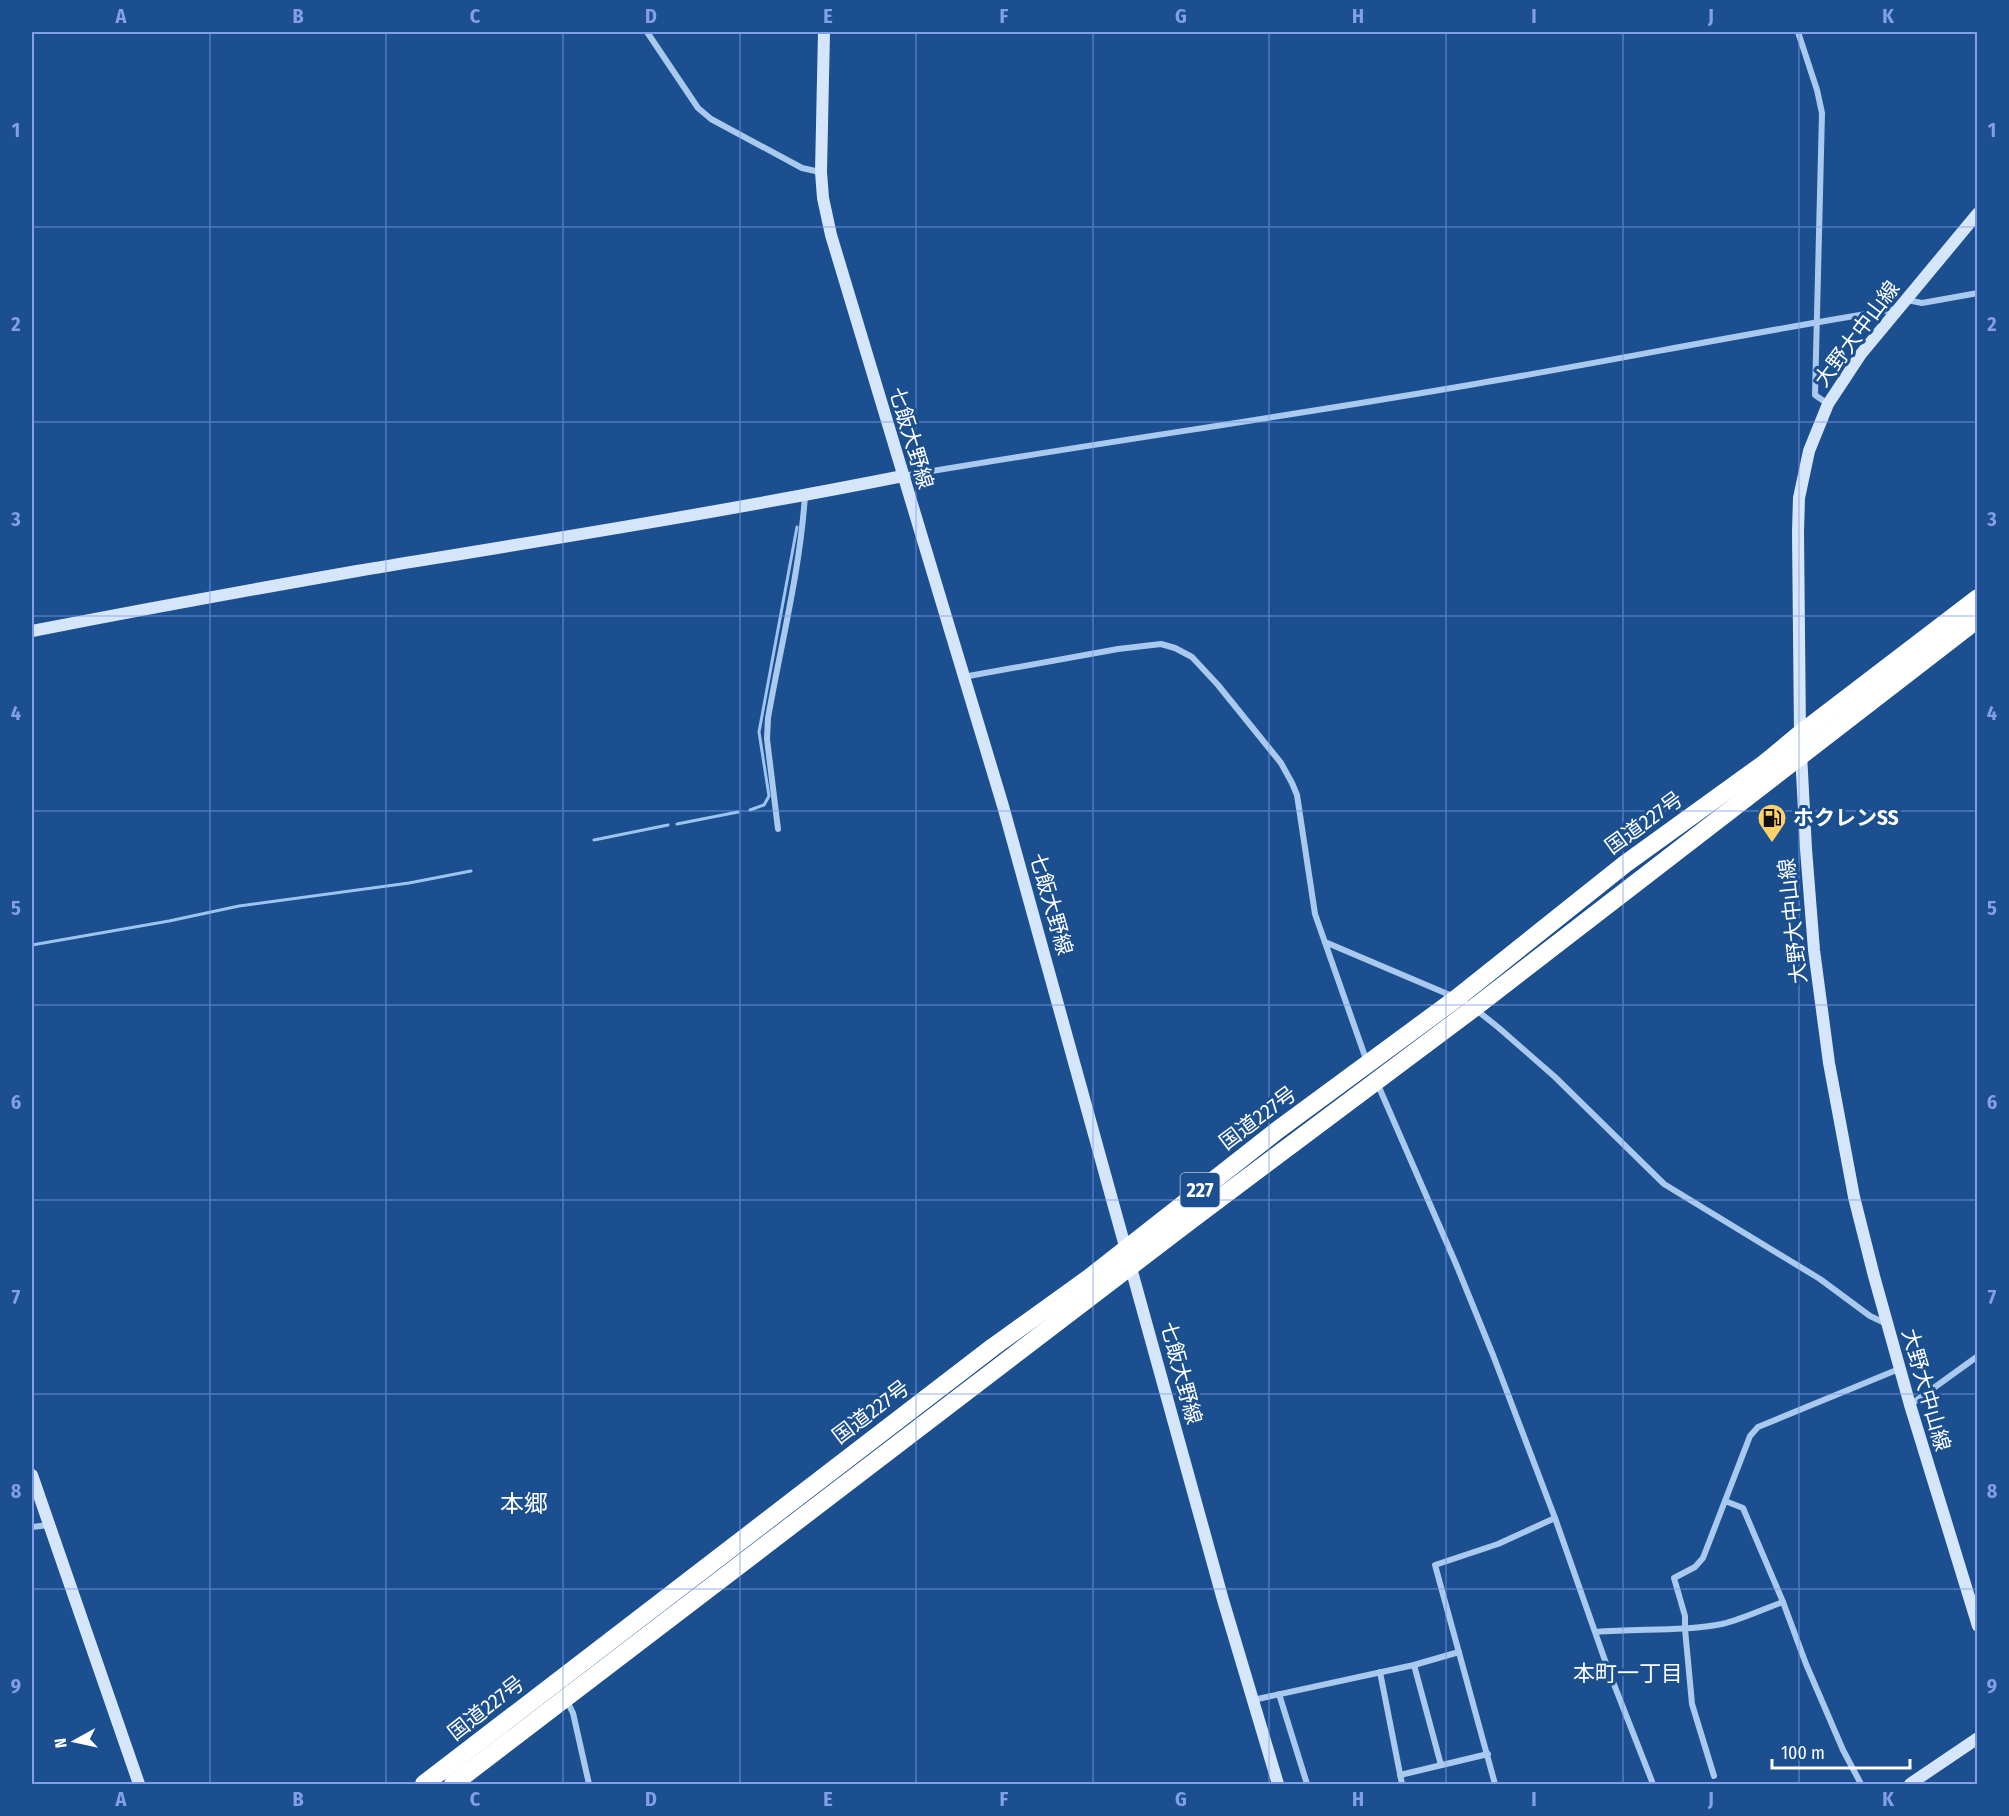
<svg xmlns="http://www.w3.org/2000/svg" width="2009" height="1816" font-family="'Fira Sans Condensed','Noto Sans JP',sans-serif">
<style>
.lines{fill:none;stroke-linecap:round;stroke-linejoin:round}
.stream{stroke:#9cc4f0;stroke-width:3}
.street{stroke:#a9c9ee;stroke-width:6}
.secondary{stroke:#d6e6fa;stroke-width:12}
.highway{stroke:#fff;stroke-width:18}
.grid{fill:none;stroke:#839eea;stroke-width:1.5;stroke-opacity:0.55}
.labels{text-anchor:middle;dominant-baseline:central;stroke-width:6;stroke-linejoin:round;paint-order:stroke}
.shield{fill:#1b4f8f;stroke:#bbcadd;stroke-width:1.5}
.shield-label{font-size:20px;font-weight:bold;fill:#fff}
.street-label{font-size:21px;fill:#fff;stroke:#1b4f8f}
.poi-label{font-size:21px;font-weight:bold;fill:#fff;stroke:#1b4f8f;text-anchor:start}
.neighbourhood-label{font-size:22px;fill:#fff;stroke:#1b4f8f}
.quarter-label{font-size:24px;fill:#fff;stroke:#1b4f8f}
.neatline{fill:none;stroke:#839eea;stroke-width:2}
.grid-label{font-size:20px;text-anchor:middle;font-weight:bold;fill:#839eea}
</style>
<rect width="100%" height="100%" fill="#1b4f8f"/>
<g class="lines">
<g class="stream">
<polyline points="750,810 764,805 769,796 759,732 797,527"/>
<polyline points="677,824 738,812"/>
<polyline points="594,840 668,825"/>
<polyline points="32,945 169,921 239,906 409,883 471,871"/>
</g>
<g class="street">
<polyline points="647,32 698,108 711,119 802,168 820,172"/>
<polyline points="1798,32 1817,90 1822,113 1815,395 1828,404"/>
<polyline points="1907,300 1922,303 1978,293"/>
<path d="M903,476C1101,442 1300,415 1498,380C1631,357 1764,330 1897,309"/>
<polyline points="963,677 1118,649 1161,644 1175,648 1192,657 1218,685 1281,763 1292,783 1297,795 1315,914 1367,1062"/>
<path d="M778,829L767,739L768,718C781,644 800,571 805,495"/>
<polyline points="1325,942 1457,998 1474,1008 1499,1028 1555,1077 1664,1184 1820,1279 1870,1316 1887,1324"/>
<polyline points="1378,1085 1456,1264 1493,1355 1555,1518 1608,1669 1653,1784"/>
<polyline points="1910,1405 1978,1356"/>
<polyline points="1725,1501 1743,1508 1783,1602 1806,1664 1843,1750 1861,1784"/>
<polyline points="32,1527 49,1525"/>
<path d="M1596,1632C1638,1628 1680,1632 1722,1624C1743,1619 1763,1609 1783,1602"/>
<polyline points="1414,1665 1441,1765"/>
<polyline points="1380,1672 1402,1784"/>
<polyline points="1279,1694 1307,1784"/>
<polyline points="566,1699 573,1713 589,1784"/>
<polyline points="1253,1700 1414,1665 1459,1652"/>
<polyline points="1400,1775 1488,1754"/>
<polyline points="1714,1776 1692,1704 1685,1629 1685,1616 1674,1578 1695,1567 1703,1558 1750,1436 1758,1427 1899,1369"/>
<polyline points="1495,1784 1435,1565 1498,1544 1555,1518"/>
</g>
<g class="secondary">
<polyline points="824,32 821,172 823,198 831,235 1003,806 1223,1600 1278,1784"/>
<polyline points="1978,213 1861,354 1828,404 1809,451 1799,498 1798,532 1800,734 1806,849 1814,950 1829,1063 1854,1197 1874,1276 1910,1405 1978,1626"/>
<path d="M32,631C140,610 249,590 357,571C539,541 722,512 903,476"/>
<polyline points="32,1475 139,1784"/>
<polyline points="1910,1784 1978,1738"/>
</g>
<g class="highway">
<polyline points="424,1784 993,1347 1089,1278 1279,1129 1457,998 1625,864 1765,763 1800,734 1978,598"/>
<polyline points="453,1784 1191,1220 1474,1008 1978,619"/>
</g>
</g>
<path class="grid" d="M210,32V1784M386,32V1784M563,32V1784M740,32V1784M916,32V1784M1093,32V1784M1269,32V1784M1446,32V1784M1623,32V1784M1799,32V1784M32,227H1978M32,422H1978M32,616H1978M32,811H1978M32,1005H1978M32,1200H1978M32,1394H1978M32,1589H1978"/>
<defs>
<g id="fuel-pin" transform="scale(1.5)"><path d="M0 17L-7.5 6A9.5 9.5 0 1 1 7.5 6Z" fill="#ffd166" stroke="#1b4f8f"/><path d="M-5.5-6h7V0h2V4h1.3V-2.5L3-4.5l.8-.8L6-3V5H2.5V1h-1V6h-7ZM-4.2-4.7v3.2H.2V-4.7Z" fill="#111"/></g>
</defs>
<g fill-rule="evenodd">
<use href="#fuel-pin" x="1772" y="818"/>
</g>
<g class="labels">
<rect class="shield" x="1180.5" y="1173" width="39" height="34" rx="4.5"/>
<g class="shield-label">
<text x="1200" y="1190">227</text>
</g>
<g class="street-label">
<text transform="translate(1857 334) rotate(-53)">大野大中山線</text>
<text transform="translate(911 438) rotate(73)">七飯大野線</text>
<text transform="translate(1644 823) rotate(-36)">国道227号</text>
<text transform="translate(1051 904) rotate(74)">七飯大野線</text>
<text transform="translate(1793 921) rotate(-96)">大野大中山線</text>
<text transform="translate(1258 1118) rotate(-37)">国道227号</text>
<text transform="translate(1181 1373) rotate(75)">七飯大野線</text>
<text transform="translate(1926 1390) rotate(74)">大野大中山線</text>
<text transform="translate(871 1412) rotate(-37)">国道227号</text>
<text transform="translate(486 1708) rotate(-38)">国道227号</text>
</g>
<g class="poi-label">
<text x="1793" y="818">ホクレンSS</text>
</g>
<g class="neighbourhood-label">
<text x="1628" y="1673">本町一丁目</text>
</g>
<g class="quarter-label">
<text x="524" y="1504">本郷</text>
</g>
</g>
<rect width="2009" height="1816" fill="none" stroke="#1b4f8f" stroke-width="66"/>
<g transform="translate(75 1741) rotate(262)" stroke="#1b4f8f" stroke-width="4.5" paint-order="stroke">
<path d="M0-4.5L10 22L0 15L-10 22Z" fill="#ffffff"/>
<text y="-9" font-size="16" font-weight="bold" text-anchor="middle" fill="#ffffff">N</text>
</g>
<path d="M1772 1759v9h138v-9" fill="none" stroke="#ffffff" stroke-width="3"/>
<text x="1781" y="1759" font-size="18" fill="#ffffff" stroke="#1b4f8f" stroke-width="4.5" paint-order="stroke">100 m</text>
<rect x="33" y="33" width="1943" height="1750" class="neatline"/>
<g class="grid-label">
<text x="121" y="23">A</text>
<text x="298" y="23">B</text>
<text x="475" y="23">C</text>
<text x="651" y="23">D</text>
<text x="828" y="23">E</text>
<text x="1004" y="23">F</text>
<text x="1181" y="23">G</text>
<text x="1358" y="23">H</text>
<text x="1534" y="23">I</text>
<text x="1711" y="23">J</text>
<text x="1888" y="23">K</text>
<text x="16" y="137">1</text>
<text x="1992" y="137">1</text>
<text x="16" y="331">2</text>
<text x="1992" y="331">2</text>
<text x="16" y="526">3</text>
<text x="1992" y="526">3</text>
<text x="16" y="720">4</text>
<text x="1992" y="720">4</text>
<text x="16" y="915">5</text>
<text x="1992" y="915">5</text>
<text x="16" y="1109">6</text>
<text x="1992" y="1109">6</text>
<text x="16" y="1304">7</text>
<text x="1992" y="1304">7</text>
<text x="16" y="1498">8</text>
<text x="1992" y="1498">8</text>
<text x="16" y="1693">9</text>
<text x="1992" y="1693">9</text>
<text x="121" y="1806">A</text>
<text x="298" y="1806">B</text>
<text x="475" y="1806">C</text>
<text x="651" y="1806">D</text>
<text x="828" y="1806">E</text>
<text x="1004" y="1806">F</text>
<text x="1181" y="1806">G</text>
<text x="1358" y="1806">H</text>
<text x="1534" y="1806">I</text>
<text x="1711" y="1806">J</text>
<text x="1888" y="1806">K</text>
</g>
</svg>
